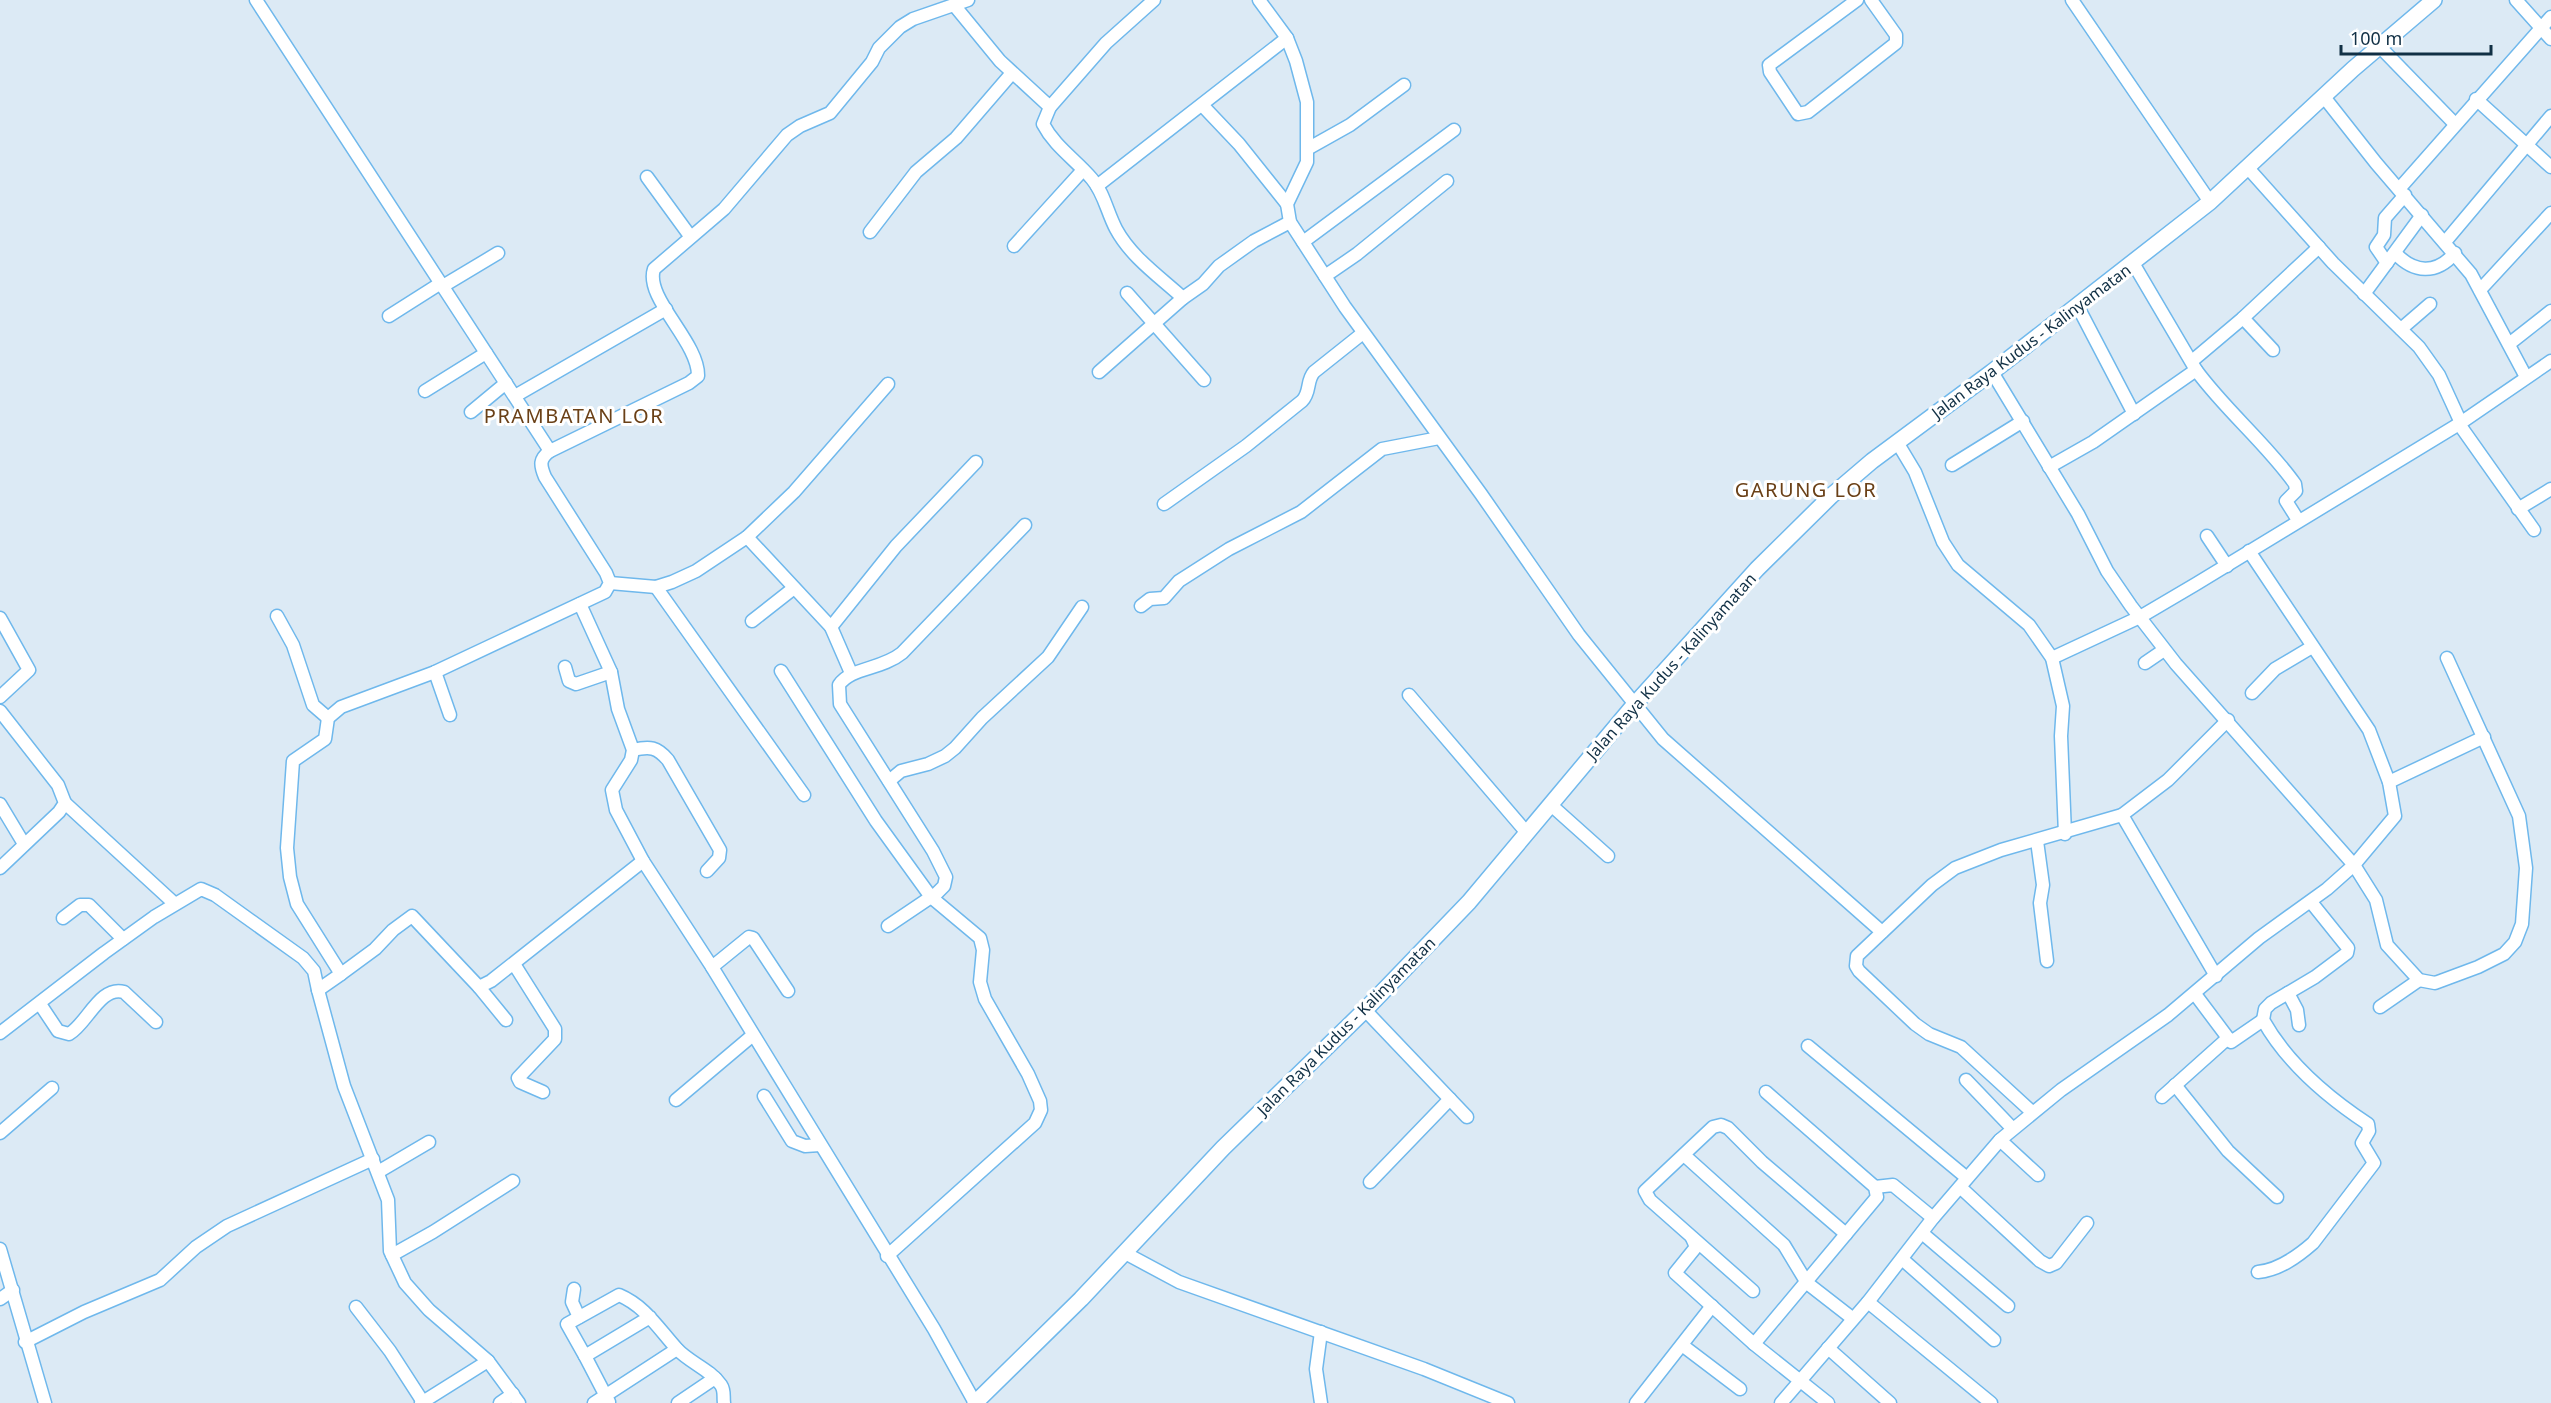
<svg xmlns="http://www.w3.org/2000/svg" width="2551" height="1403" font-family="'Noto Sans',sans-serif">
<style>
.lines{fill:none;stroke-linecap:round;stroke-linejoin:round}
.minor-casing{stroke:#6fb8ec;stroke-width:15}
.major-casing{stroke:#6fb8ec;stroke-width:18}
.minor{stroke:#fff;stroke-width:12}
.major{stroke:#fff;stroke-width:15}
.labels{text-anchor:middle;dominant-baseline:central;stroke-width:6;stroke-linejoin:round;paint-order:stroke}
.street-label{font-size:16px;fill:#113045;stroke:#fff}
.quarter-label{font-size:20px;letter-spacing:1.5px;fill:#6a4017;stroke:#fff}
</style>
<rect width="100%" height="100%" fill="#dceaf5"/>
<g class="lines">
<g class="minor-casing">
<g id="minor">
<polyline points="256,0 550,451"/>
<polyline points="1259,0 1287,38 1296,61 1307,102 1307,162 1287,204 1290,222 1345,307 1481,494 1579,635 1663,739 1882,932"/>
<polyline points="1857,0 1769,65 1770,72 1798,114 1808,112 1896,43 1896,35 1871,0"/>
<polyline points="2072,0 2210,202"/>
<polyline points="2516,0 2551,39"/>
<polyline points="954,5 1000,61 1050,107 1106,43 1154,0"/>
<polyline points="2380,47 2454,123"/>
<polyline points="2324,97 2376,163 2471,274 2526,377"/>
<polyline points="2476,99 2551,167"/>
<polyline points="1202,105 1239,144 1287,204"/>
<path d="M1050,107L1043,124C1055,147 1075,159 1092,179C1104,193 1107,212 1116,229C1131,257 1160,277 1183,298L1203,284L1219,266L1254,241L1290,222"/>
<polyline points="1309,148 1350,125 1404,85"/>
<polyline points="2248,168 2333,263 2419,347 2439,375 2461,423"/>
<polyline points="647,177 690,236"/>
<polyline points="1097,186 1287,38"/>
<polyline points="2399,189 2551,17"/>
<polyline points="870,232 916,172 956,138 1012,73"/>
<polyline points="1303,242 1454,130"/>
<polyline points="2445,242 2551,116"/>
<polyline points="1014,246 1083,170"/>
<path d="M2395,253C2414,273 2436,275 2455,253"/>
<polyline points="2387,263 2376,247 2384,235 2385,218 2405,195"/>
<polyline points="1325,276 1357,254 1447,181"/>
<polyline points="443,286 498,253"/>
<polyline points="2480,290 2551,213"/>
<polyline points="1127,293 1204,380"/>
<polyline points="2364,294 2422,215"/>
<polyline points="2077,305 2134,414"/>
<polyline points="389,316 441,283"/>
<polyline points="2243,318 2273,350"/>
<polyline points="2401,329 2430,304"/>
<polyline points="2509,344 2551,311"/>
<polyline points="2192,361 2243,318 2319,247"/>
<path d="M2196,370C2226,411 2266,443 2295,484L2296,491L2286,501L2298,520"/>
<polyline points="1099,372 1183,298"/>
<polyline points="1992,372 2078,514 2107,571 2131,606 2176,664 2354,865 2376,900 2387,945 2419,980 2435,983 2478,967 2504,954 2515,942 2522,924 2526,868 2519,816 2447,658"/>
<polyline points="425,391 486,353"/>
<polyline points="515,396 666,309"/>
<polyline points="471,412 506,383"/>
<polyline points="2459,424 2534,530"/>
<polyline points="1897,442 1915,472 1943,542 1958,565 2029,625 2052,658 2063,706 2061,736 2065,834"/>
<polyline points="1952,465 2023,421"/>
<polyline points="2049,467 2093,442 2196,370 2133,263"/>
<path d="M1164,504L1246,446L1302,401C1311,392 1306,381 1314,372L1363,333"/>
<polyline points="2518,509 2551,489"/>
<polyline points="2207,536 2227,566"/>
<polyline points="747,537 831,627 851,673"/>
<polyline points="610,583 656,587 672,582 696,571 747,537 794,492 888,384"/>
<polyline points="656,587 804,795"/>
<polyline points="580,604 611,672 618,709 633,750 631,760 612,790 616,810 643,861 712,967 934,1329 975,1403"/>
<polyline points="1141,606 1150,599 1164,598 1179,581 1229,549 1301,512 1382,449 1439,438"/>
<polyline points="277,616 293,645 313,705 328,718"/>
<polyline points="0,618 29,670 0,697"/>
<polyline points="752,621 794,588"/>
<polyline points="831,627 896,546 976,462"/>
<polyline points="2052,658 2140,617 2196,584 2459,424 2551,361"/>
<polyline points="2145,663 2164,650"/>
<polyline points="565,667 569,681 576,684 611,672"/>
<polyline points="781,671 876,821 931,897 980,938 983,950 980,982 985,999 1028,1074 1040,1101 1041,1110 1035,1123 887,1256"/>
<polyline points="435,672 450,715"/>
<polyline points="2252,693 2275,669 2312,647"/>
<polyline points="1409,695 1527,833"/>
<polyline points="0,711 58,785 65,803 59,812 0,868"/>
<path d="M633,750C650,746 657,747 668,760L720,850L719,858L707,871"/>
<polyline points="889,781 901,771 928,764 945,756 955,748 982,718 1048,657 1082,607"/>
<polyline points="2389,782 2484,737"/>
<polyline points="65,803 175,904"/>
<polyline points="0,804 24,844"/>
<polyline points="1551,805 1608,856"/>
<polyline points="2122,815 2216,976"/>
<polyline points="2037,841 2043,885 2040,903 2047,961"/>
<polyline points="63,918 80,905 89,905 123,939"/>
<path d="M888,926L937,893L944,886L946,877L933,851L840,704L839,685C851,667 881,670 902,653L1025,525"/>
<polyline points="514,964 555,1029 555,1039 518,1078 520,1082 543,1092"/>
<polyline points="712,967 749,937 753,938 788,991"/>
<polyline points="341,974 375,949 393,930 412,916 479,987 491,981 643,861"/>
<polyline points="479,987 506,1020"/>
<polyline points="318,990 344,1086 388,1200 390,1251 405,1283 429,1310 488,1361 519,1403"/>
<polyline points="2288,993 2297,1010 2299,1025"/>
<polyline points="2195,994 2231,1042 2263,1020"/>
<path d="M40,1004L58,1031L69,1034C87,1024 100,985 124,992L156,1022"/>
<polyline points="2380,1007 2419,980"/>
<polyline points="1365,1010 1467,1117"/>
<path d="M0,1033L104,953L154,917L201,889L215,895L303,958L314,971L318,990L341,974L297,904L290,877L287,848L293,761L325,739L328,718L341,707L435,672L605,592L610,583L606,573L545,477C540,465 539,459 550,451L689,383L698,376C699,342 644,298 654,269L724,209L787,135L800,126L830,113L872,62L879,48L900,27L913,19L968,0"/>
<polyline points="1808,1046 1967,1178"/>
<polyline points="1966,1080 2012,1128"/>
<polyline points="2175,1085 2228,1151 2277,1197"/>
<polyline points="764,1096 792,1141 805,1146 820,1145"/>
<polyline points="2162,1097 2228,1038"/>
<polyline points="676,1100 753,1035"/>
<polyline points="2032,1112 1961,1047 1929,1034 1915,1024 1859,971 1856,966 1857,956 1932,885 1955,868 2001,850 2122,815 2168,780 2228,720"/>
<polyline points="0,1133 52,1088"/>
<polyline points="2000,1140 2038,1175"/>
<polyline points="1684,1155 1784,1245 1807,1283 1852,1318"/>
<polyline points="378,1172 429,1142"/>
<polyline points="1370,1182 1450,1099"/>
<polyline points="1875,1187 1893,1185 1933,1218"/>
<polyline points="1960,1187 2040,1261 2049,1266 2056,1263 2087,1223"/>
<polyline points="1922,1233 2008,1306"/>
<polyline points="1692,1238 1696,1247 1675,1273 1754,1344 1828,1403"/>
<polyline points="0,1249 45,1403"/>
<polyline points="1125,1253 1179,1282 1424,1369 1508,1403"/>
<polyline points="392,1255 433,1232 513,1181"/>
<polyline points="1902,1259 1994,1340"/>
<path d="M2258,1272C2279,1270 2297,1257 2313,1243L2374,1163L2362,1143L2369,1131L2368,1124C2327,1097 2287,1063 2263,1020L2265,1009L2271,1003L2315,977L2347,953L2348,948L2311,902"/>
<polyline points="574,1289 572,1302 579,1317"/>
<polyline points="1753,1291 1650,1200 1645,1191 1713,1127 1721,1125 1728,1128 1762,1162 1846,1234"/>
<polyline points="0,1299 13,1290"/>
<polyline points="1868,1302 1991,1403"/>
<polyline points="356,1307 390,1351 423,1402"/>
<path d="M650,1317L585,1356L567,1324L619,1295C645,1306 658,1328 677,1349C690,1363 710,1369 721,1385C725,1391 723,1396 724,1403"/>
<polyline points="1321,1332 1316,1369 1321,1403"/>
<polyline points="25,1342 84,1312 160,1280 196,1247 227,1226 373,1159"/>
<polyline points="1754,1344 1877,1197 1875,1187 1766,1092"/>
<polyline points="1682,1345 1740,1389"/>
<polyline points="1828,1348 1890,1403"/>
<polyline points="585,1356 609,1402"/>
<polyline points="421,1403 488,1361"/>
<polyline points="500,1403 513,1394"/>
<polyline points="594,1403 677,1349"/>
<polyline points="678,1403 715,1378"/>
<polyline points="1636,1403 1712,1306"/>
<polyline points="1781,1403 1868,1302 1933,1218 2000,1140 2061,1090 2168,1015 2259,938 2327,889 2354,865 2395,816 2389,782 2369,730 2249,551"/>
</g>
</g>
<g class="major-casing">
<polyline id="major" points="975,1403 1081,1299 1223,1148 1365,1010 1469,902 1634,705 1757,569 1831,496 1872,461 1992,372 2210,202 2353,69 2434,0"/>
</g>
<use href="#minor" class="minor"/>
<use href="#major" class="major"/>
</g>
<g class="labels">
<g class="street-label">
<text transform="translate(2031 341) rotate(-37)">Jalan Raya Kudus - Kalinyamatan</text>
<text transform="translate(1671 666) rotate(-48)">Jalan Raya Kudus - Kalinyamatan</text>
<text transform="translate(1346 1026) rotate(-45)">Jalan Raya Kudus - Kalinyamatan</text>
</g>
<g class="quarter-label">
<text x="574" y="415">PRAMBATAN LOR</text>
<text x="1806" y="489">GARUNG LOR</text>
</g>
</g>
<path d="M2341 45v9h150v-9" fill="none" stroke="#113045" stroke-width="3"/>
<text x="2350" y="45" font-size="18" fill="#113045" stroke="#ffffff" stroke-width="4.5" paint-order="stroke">100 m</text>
</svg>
